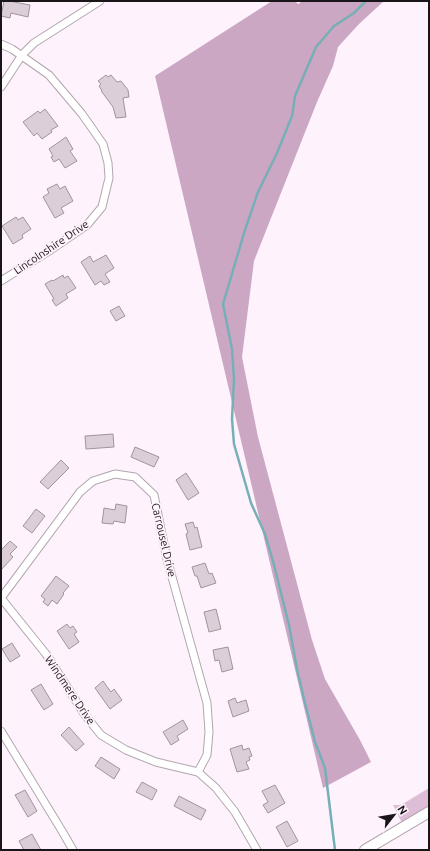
<svg xmlns="http://www.w3.org/2000/svg" width="430" height="851" font-family="Ubuntu,sans-serif">
<style>
.green{fill:#debed7}
.forest{fill:#cca7c4}
.lines{fill:none;stroke-linecap:round;stroke-linejoin:round}
.stream{stroke:#78aeb6;stroke-width:2.5}
.building{fill:#dbced8;stroke:#a0949d}
.minor-casing{stroke:#b2a6af;stroke-width:9}
.secondary-casing{stroke:#b2a6af;stroke-width:12}
.minor{stroke:#fff;stroke-width:7}
.secondary{stroke:#fff;stroke-width:10}
.labels{text-anchor:middle;dominant-baseline:central;stroke-width:3.5;stroke-linejoin:round;paint-order:stroke}
.street-label{font-size:11px;fill:#191518;stroke:#fef3fc}
</style>
<rect width="100%" height="100%" fill="#fef3fc"/>
<polygon class="green" points="429,788 429,812 404,827 393,805 401,805"/>
<polygon class="forest" points="272,1 295,1 298,4 303,1 384,1 359,24 338,47 333,66 317,102 254,261 242,357 258,437 312,640 325,679 360,740 371,762 323,788 155,76"/>
<g class="lines">
<polyline class="stream" points="335,850 325,768 315,742 304,699 297,669 289,625 273,561 265,534 251,503 234,444 232,419 234,379 232,349 223,304 245,230 258,192 277,153 292,116 295,96 316,47 334,26 354,13 366,1"/>
</g>
<g class="building">
<polygon points="4,1 9,1 30,5 28,17 11,13 10,18 1,16"/>
<polygon points="106,75 108,77 111,75 117,82 121,81 128,90 129,97 123,98 126,117 116,118 113,107 102,92 101,89 99,86 101,84 98,81"/>
<polygon points="45,109 58,126 51,130 52,132 42,139 37,133 34,136 23,122 38,111 40,113"/>
<polygon points="66,137 73,149 70,151 77,161 65,168 59,159 54,162 51,157 53,156 49,149"/>
<polygon points="57,184 60,189 65,186 73,201 61,208 64,213 55,218 43,197 49,193 47,189"/>
<polygon points="16,217 18,220 23,217 31,229 22,235 23,238 13,244 2,226"/>
<polygon points="106,255 114,268 105,274 110,282 104,285 101,281 95,285 81,262 90,256 93,262"/>
<polygon points="63,275 64,278 68,276 76,288 66,294 68,298 56,306 52,300 54,299 45,284 52,280 53,281"/>
<polygon points="119,306 125,316 116,321 110,311"/>
<polygon points="113,434 114,447 86,449 85,436"/>
<polygon points="135,447 159,457 154,467 131,457"/>
<polygon points="61,460 69,468 48,489 40,482"/>
<polygon points="186,473 199,493 188,500 176,480"/>
<polygon points="116,504 127,506 125,523 114,521 113,524 102,523 104,508 115,510"/>
<polygon points="36,509 45,516 32,533 23,526"/>
<polygon points="193,522 195,528 197,527 202,547 190,550 186,534 188,533 185,524"/>
<polygon points="10,541 17,547 10,554 13,557 1,570 1,550"/>
<polygon points="205,563 209,574 212,573 216,583 201,588 197,576 195,576 192,567"/>
<polygon points="56,576 69,586 63,593 64,594 57,604 52,600 48,606 43,602 45,599 41,596"/>
<polygon points="216,609 221,629 209,632 204,612"/>
<polygon points="67,624 70,628 73,626 77,632 74,634 79,642 69,649 57,631"/>
<polygon points="12,643 20,656 10,662 2,649"/>
<polygon points="228,647 233,669 222,672 219,660 215,661 213,650"/>
<polygon points="103,681 111,692 114,689 122,700 110,709 95,688"/>
<polygon points="41,684 53,704 44,710 31,690"/>
<polygon points="235,698 237,703 246,700 249,711 233,717 228,701"/>
<polygon points="183,720 188,729 177,736 179,740 171,745 163,732"/>
<polygon points="69,727 84,744 76,751 61,735"/>
<polygon points="242,745 243,750 249,748 252,756 249,757 250,760 246,762 249,769 237,772 230,749"/>
<polygon points="101,757 120,769 114,779 95,766"/>
<polygon points="142,782 157,790 152,800 136,792"/>
<polygon points="275,785 285,803 268,813 263,805 268,802 262,791"/>
<polygon points="25,790 37,811 28,817 15,795"/>
<polygon points="179,796 206,810 201,820 174,806"/>
<polygon points="287,821 298,841 287,847 276,827"/>
<polygon points="32,834 41,850 24,850 19,841"/>
</g>
<g class="lines">
<g class="minor-casing">
<g id="minor">
<polyline points="1,44 12,49 49,75 82,114 103,144 108,163 109,178 102,207 87,225 49,251 1,281"/>
<polyline points="1,87 22,55 34,43 100,1"/>
<polyline points="1,598 13,582 80,492 93,481 115,474 135,477 154,495 167,559 207,703 209,732 207,755 198,772"/>
<polyline points="1,598 46,654 85,715 101,735 126,750 156,762 198,772 216,788 235,812 257,850"/>
<polyline points="1,731 62,831 73,850"/>
</g>
</g>
<g class="secondary-casing">
<polyline id="secondary" points="365,850 429,812"/>
</g>
<use href="#minor" class="minor"/>
<use href="#secondary" class="secondary"/>
</g>
<g class="labels">
<g class="street-label">
<text transform="translate(51 247) rotate(-34)">Lincolnshire Drive</text>
<text transform="translate(164 540) rotate(77)">Carrousel Drive</text>
<text transform="translate(70 690) rotate(56)">Windmere Drive</text>
</g>
</g>
<rect width="430" height="851" fill="none" stroke="#191518" stroke-width="4"/>
<g transform="translate(394 815) rotate(59)" stroke="#fef3fc" stroke-width="3" paint-order="stroke">
<path d="M0-3L7 15L0 10L-7 15Z" fill="#191518"/>
<text y="-6" font-size="11" font-weight="bold" text-anchor="middle" fill="#191518">N</text>
</g>
</svg>
